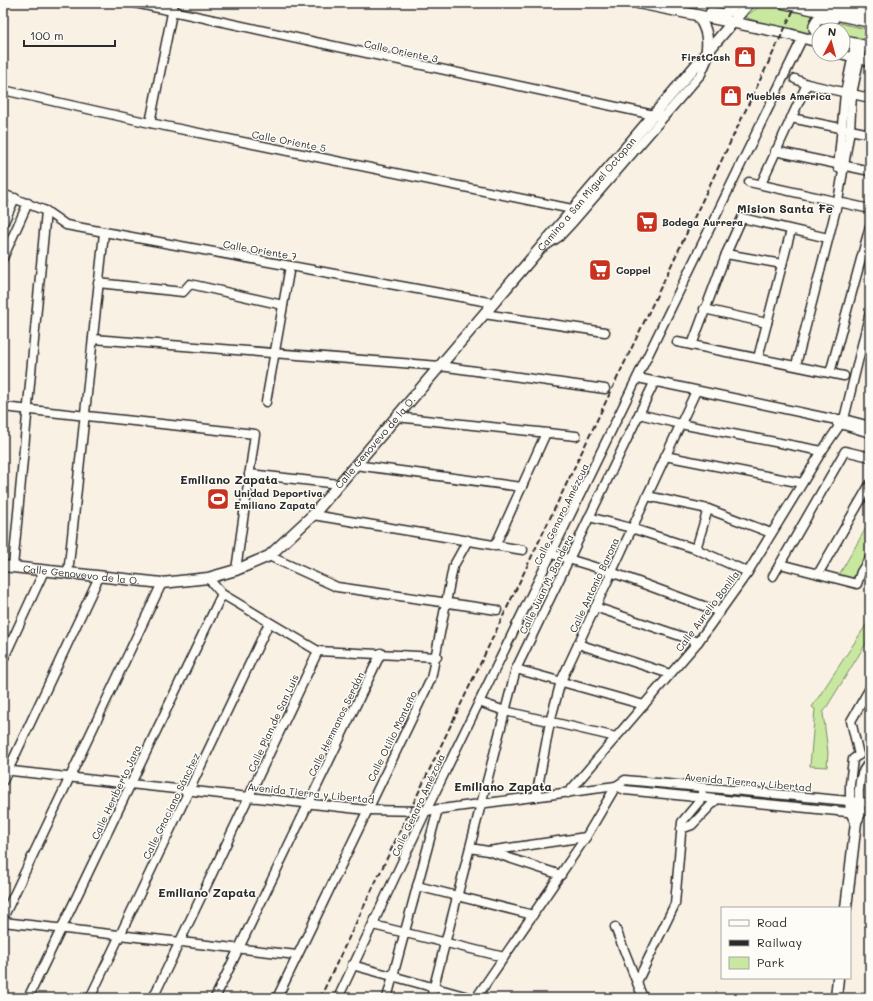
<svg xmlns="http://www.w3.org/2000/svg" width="873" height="1001" font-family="Mali,sans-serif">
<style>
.green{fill:#c8e89f;stroke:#7a8a65}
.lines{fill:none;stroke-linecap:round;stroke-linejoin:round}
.minor-casing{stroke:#2b2b2b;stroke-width:11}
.major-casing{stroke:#2b2b2b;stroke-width:13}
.minor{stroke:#fdfcf7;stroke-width:8}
.major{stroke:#fdfcf7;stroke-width:10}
.rail{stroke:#2b2b2b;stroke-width:2;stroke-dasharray:6 3;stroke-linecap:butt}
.labels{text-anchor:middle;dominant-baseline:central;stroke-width:3;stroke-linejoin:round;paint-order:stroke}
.street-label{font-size:10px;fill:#2b2b2b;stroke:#fdfcf7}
.poi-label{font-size:10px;font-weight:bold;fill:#2b2b2b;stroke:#fdfcf7;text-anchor:start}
.quarter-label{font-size:12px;font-weight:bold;fill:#2b2b2b;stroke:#fdfcf7}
</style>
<rect width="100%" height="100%" fill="#faf1e5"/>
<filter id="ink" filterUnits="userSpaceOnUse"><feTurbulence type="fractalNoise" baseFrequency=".025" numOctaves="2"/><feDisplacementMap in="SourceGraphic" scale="8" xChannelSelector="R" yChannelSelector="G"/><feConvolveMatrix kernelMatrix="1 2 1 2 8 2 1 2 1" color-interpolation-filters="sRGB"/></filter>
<g filter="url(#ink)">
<g class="green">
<polygon points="763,4 812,14 812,21 817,37 759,25 756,21 747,18 747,15"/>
<polygon points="827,20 870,30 870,45 843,39 843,30 822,30 820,23"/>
<polygon points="870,521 870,552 852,579 839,575"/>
<polygon points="870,619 870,637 823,713 828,752 827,767 810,766 815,709 812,707"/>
</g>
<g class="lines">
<g class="minor-casing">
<g id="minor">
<polyline points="135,3 663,117"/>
<polyline points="821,5 870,14"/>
<polyline points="840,54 870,62"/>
<polyline points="795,79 807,84 870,98"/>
<polyline points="3,90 150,123 572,209"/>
<polyline points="791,118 870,134"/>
<polyline points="150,123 174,3"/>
<polyline points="775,151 870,171"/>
<polyline points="838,168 845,93 854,50"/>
<polyline points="749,182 870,209"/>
<polyline points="761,184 807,84"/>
<polyline points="3,194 46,211 66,225 494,303"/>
<polyline points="3,224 15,198"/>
<polyline points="544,247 559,237 573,222 701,74 711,51"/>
<polyline points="726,254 782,264"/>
<polyline points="3,258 28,203"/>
<polyline points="98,283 183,292 190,284 283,305"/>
<polyline points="704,309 767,323"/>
<polyline points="484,314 605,332"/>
<polyline points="93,339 440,366 605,389"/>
<polyline points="677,342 844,376"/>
<polyline points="692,345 726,254 742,218 828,238"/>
<polyline points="758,358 791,230"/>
<polyline points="796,365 838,201 850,130 852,94 861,51"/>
<polyline points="830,373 870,226"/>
<polyline points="638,378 832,419 844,419 870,426"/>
<polyline points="266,402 290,266"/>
<polyline points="3,407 255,434 236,570"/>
<polyline points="639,414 680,424 822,451"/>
<polyline points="396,417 576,436"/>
<polyline points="837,423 870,433"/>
<polyline points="665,456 802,483"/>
<polyline points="355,465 522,487"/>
<polyline points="249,474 339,484"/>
<polyline points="647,496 708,509 771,533"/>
<polyline points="313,515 523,550"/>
<polyline points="589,517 631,528 696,549 748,572"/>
<polyline points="495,546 546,433"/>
<polyline points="696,549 708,509"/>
<polyline points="552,554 611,572 720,612"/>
<polyline points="269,556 337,587 497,610"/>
<polyline points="780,564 857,584 861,572 870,558"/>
<polyline points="13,567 46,211"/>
<polyline points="68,574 104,233"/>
<polyline points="818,574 870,484"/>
<polyline points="773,576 845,451 870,457"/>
<polyline points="208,578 222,594 318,651 437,657"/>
<polyline points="595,607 698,642"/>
<polyline points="578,644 670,674"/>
<polyline points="3,660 44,571"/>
<polyline points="516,669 644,705"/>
<polyline points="479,702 505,711 616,737"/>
<polyline points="859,755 851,721 870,688"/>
<polyline points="3,770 367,810 426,811 616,786 625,780 870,803"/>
<polyline points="3,781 99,577"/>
<polyline points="616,786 625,790 857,813"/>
<polyline points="568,793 698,642 748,572 822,451 844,419 870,312"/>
<polyline points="536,797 550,722 561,681 696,391"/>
<polyline points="850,801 850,784 853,759 859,755"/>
<path d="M859,802C858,791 859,770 870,763"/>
<polyline points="681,829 692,825 717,799"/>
<polyline points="470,848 488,851 561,875"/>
<polyline points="488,851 586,837"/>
<polyline points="417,886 533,915"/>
<polyline points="3,918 162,583"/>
<polyline points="3,922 297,955"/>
<polyline points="373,925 504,957"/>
<polyline points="615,927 643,998"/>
<polyline points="352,965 472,998"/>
<polyline points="637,982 675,904 682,822 702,798 702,794"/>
<polyline points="28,998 222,594"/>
<polyline points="90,998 269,623"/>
<polyline points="153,998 318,651"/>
<polyline points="215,998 381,653"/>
<polyline points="277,998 431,679 453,567 468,540"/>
<polyline points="338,998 426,811 802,39"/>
<polyline points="387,998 438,809"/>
<polyline points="431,998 516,669 654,383"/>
<polyline points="476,998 586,837 616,786"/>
</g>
</g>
<g class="major-casing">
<g id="major">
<polyline points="638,3 789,34 819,42"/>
<polyline points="783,3 870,22"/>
<path d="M711,12C718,13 726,16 732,9V3"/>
<path d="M698,16C707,29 709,40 706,55"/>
<path d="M819,35C813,30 813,25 818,19L833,20"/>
<polyline points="843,41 870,47"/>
<path id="s1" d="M3,566L162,583L208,578L236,570L269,556L313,515L749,3"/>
<polyline points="850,801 851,812 856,822"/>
<polyline points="846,908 856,822 860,813 859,802"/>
<polyline points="836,998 838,978"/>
</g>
</g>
<use href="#minor" class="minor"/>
<use href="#major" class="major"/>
<polyline class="rail" points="320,998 797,3"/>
</g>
</g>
<defs>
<g id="shop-square" transform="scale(1.15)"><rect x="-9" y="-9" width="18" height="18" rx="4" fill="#c8321e" stroke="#fdfcf7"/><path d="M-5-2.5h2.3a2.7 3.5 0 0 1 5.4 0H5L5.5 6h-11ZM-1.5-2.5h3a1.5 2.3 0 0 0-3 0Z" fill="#fff"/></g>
<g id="supermarket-square" transform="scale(1.15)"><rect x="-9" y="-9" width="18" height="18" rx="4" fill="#c8321e" stroke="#fdfcf7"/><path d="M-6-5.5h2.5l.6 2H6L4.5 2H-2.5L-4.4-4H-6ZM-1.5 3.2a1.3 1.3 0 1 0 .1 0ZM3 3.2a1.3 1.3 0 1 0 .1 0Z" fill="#fff"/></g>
<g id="stadium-square" transform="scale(1.15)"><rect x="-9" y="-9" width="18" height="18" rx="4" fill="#c8321e" stroke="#fdfcf7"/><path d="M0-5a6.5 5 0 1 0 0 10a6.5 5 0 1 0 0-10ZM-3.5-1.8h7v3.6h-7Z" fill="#fff"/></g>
</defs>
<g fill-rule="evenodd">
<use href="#shop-square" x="745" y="57"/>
<use href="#shop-square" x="731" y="96"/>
<use href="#supermarket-square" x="647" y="222"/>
<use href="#supermarket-square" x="600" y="270"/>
<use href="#stadium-square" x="218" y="499"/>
</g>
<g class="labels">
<g class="street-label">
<text transform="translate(401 51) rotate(12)">Calle Oriente 3</text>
<text transform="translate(289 141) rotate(11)">Calle Oriente 5</text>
<text stroke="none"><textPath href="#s1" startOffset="753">Camino a San Miguel Octopan</textPath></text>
<text transform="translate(260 250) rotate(10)">Calle Oriente 7</text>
<text stroke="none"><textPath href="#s1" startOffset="427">Calle Genovevo de la O.</textPath></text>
<text transform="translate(561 514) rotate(-64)">Calle Genaro Amézcua</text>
<text stroke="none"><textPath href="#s1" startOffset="79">Calle Genovevo de la O.</textPath></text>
<text transform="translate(546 584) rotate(-64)">Calle Juan M. Bandera</text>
<text transform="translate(594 585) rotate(-65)">Calle Antonio Barona</text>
<text transform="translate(707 611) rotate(-53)">Calle Aurelio Bonilla</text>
<text transform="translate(273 723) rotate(-65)">Calle Plan de San Luis</text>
<text transform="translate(336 724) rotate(-64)">Calle Hermanos Serdán</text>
<text transform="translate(392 736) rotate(-64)">Calle Otilio Montaño</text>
<text transform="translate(748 782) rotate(5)">Avenida Tierra y Libertad</text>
<text transform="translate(116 792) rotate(-65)">Calle Heriberto Jara</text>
<text transform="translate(311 793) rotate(6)">Avenida Tierra y Libertad</text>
<text transform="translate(418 805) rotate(-65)">Calle Genaro Amézcua</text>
<text transform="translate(171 806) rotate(-64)">Calle Graciano Sánchez</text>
</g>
<g class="poi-label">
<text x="730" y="57" text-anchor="end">FirstCash</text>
<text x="746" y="96">Muebles America</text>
<text x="662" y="222">Bodega Aurrera</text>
<text x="616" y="270">Coppel</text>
<text x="234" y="493">Unidad Deportiva<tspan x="234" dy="12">Emiliano Zapata</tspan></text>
</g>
<g class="quarter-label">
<text x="785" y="208">Mision Santa Fe</text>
<text x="229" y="479">Emiliano Zapata</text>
<text x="503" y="786">Emiliano Zapata</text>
<text x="207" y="892">Emiliano Zapata</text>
</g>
</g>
<rect width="873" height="1001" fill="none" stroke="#fdfcf7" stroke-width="16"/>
<rect x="8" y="8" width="857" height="985" fill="none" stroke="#2b2b2b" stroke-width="1.5" filter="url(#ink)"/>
<rect x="721" y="907" width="130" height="72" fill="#fdfcf7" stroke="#a9a8a5"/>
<rect x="729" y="920" width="20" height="6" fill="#fdfcf7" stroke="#a9a8a5"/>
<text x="757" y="927" font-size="12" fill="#2b2b2b">Road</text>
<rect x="729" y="940" width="20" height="6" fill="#2b2b2b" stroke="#a9a8a5"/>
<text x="757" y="947" font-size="12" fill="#2b2b2b">Railway</text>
<rect x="729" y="957" width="20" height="12" fill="#c8e89f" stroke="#a9a8a5"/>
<text x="757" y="967" font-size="12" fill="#2b2b2b">Park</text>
<g transform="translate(831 42) rotate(6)"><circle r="19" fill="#fdfcf7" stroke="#a9a8a5"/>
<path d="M0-3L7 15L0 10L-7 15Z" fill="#c8321e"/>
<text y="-6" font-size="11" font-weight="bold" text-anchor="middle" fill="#2b2b2b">N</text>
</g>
<path d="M24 40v6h91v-6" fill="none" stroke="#2b2b2b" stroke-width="2"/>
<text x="30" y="40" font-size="12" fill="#2b2b2b" stroke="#fdfcf7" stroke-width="3" paint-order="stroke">100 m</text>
</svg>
